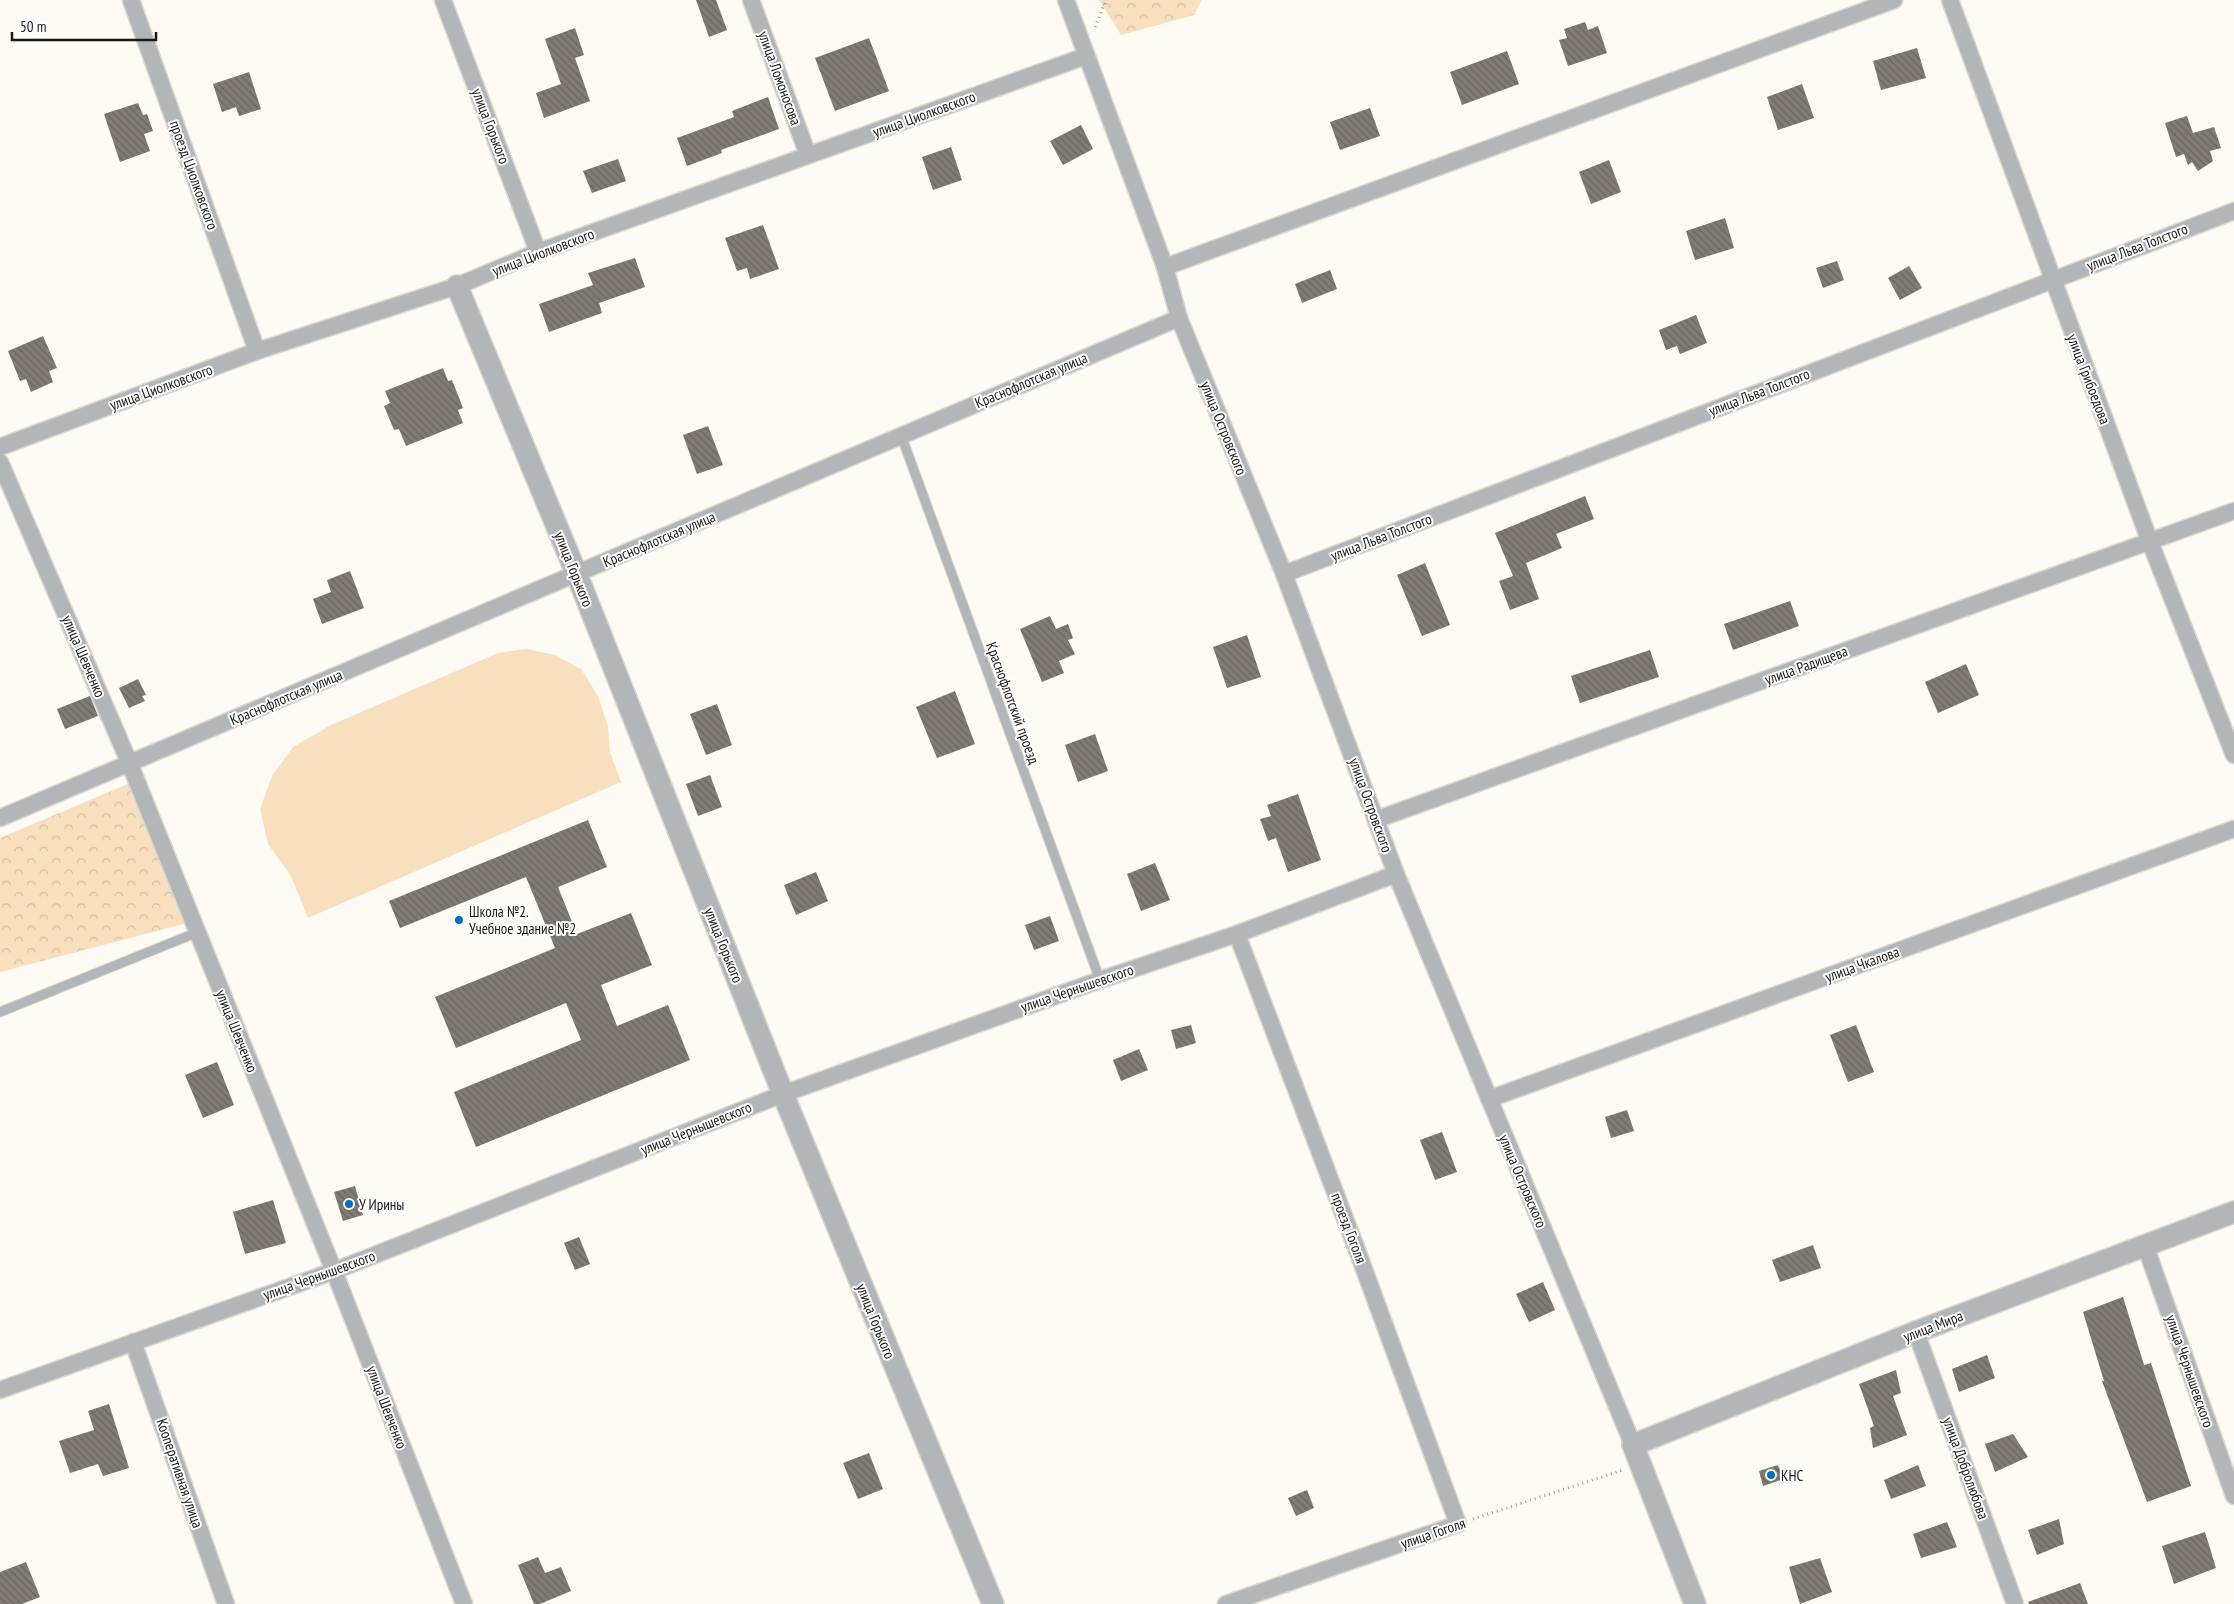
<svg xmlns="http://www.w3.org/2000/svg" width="2234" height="1604" font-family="'PT Sans Narrow',sans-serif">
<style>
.grass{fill:#f8e0be}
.forest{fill:url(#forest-crowns)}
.building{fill:url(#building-back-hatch)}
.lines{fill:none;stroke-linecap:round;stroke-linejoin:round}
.service-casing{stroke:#dad6d0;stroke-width:11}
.minor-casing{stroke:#dad6d0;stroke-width:19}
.tertiary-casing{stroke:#dad6d0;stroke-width:24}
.path{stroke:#9f9c98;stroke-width:3;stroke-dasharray:1 4;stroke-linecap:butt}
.service{stroke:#b3b6b8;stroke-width:9}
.minor{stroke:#b3b6b8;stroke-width:16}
.tertiary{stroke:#b3b6b8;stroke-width:21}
.poi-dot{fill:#0372bd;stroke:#fff;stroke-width:2}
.labels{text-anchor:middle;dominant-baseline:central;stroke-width:4;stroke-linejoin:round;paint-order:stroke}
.street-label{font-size:15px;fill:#1a1816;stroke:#fff}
.poi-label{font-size:15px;fill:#1a1816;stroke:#fff;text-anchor:start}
</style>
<defs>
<pattern id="forest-crowns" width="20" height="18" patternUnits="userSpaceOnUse" patternTransform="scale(1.25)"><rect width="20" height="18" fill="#f8e0be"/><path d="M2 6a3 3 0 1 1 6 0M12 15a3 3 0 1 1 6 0" fill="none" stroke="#d4bfa3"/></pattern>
<pattern id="building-back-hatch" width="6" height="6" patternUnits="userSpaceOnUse" patternTransform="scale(1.25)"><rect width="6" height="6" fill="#807c75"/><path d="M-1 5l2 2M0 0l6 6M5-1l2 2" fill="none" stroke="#68655f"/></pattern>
</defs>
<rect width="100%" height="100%" fill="#fefaf4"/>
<polygon class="grass" points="527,649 555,655 581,669 598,696 608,727 610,752 621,782 308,918 291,876 268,844 260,809 272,776 293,747 331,725 498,653"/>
<g class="forest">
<polygon points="1099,0 1202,0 1194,15 1121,35"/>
<polygon points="130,783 191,922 0,972 0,838"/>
</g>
<g class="building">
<polygon points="696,0 716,0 727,30 709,37"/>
<polygon points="1585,22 1588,30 1598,26 1607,53 1568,66 1559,40 1567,38 1564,29"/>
<polygon points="575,28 584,55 575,58 590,101 544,118 536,93 561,84 545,39"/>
<polygon points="869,38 889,91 835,111 815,58"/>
<polygon points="1917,48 1926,78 1881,90 1873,61"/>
<polygon points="1507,51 1519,84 1462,105 1450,72"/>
<polygon points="249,72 261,109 239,116 236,107 222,112 213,84"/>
<polygon points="1802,84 1814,118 1778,130 1767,97"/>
<polygon points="768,97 779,129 721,150 722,153 687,166 677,138 734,117 732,111"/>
<polygon points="138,103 143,115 147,114 153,131 144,134 150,151 120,162 104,114"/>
<polygon points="1370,108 1380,136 1340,150 1330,122"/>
<polygon points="2187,116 2193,133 2214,127 2221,148 2210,151 2213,161 2198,171 2192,162 2188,165 2184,154 2176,157 2165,123"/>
<polygon points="1081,125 1093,149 1063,165 1050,141"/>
<polygon points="951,147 962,180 933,190 922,157"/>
<polygon points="618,159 626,181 592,193 583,171"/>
<polygon points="1609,160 1621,192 1591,204 1579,172"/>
<polygon points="1725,218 1734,248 1695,260 1686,231"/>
<polygon points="763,225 779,269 750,279 747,268 737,271 725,238"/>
<polygon points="635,258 645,287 599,303 602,313 549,332 539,304 593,285 588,273"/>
<polygon points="1837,261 1844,280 1823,288 1816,268"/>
<polygon points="1909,266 1922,288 1900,300 1888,278"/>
<polygon points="1330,270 1337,289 1302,303 1295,284"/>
<polygon points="1696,315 1707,343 1680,354 1677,346 1666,350 1659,330"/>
<polygon points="43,336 57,368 49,371 53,382 31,392 26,379 20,381 8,351"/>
<polygon points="443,368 448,381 452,380 463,408 458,410 463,423 406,446 399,429 394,430 384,406 390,403 385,391"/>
<polygon points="708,426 723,465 697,474 683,435"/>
<polygon points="1585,496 1594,519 1556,534 1562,548 1526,563 1539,599 1510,610 1499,581 1513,576 1495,533"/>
<polygon points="1425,563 1450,625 1422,636 1397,575"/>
<polygon points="350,571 364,608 322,624 313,599 331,592 327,580"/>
<polygon points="1790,601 1799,626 1733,650 1724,624"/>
<polygon points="1050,616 1056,629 1068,624 1073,638 1068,640 1075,654 1059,661 1064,673 1042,682 1020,629"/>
<polygon points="1247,635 1261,677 1227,688 1213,647"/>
<polygon points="1650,650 1659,677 1580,703 1571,676"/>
<polygon points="1966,664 1979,695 1938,713 1925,682"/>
<polygon points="138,679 146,695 142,696 145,701 129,708 119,688"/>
<polygon points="955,691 975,744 937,758 916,707"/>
<polygon points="90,696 98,716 65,729 57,709"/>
<polygon points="717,704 732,745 706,755 690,714"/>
<polygon points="1095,734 1108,771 1078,782 1065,745"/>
<polygon points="710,775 722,807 698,816 686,784"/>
<polygon points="1298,794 1321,860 1288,872 1276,838 1268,841 1260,819 1271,816 1267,805"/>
<polygon points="588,820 607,867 558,887 577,934 631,913 652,965 601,985 617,1026 668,1005 690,1060 476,1147 454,1092 581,1040 566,1003 456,1048 435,997 555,948 526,877 400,928 389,901"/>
<polygon points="1155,863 1170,900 1141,911 1127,874"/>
<polygon points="816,872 828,901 796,915 784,885"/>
<polygon points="1050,916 1059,941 1034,950 1025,925"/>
<polygon points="1191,1025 1196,1043 1176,1049 1171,1030"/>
<polygon points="1856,1025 1874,1072 1848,1082 1830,1035"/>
<polygon points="1139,1049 1148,1070 1121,1081 1113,1060"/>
<polygon points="217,1062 234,1105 203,1118 185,1075"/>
<polygon points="1627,1110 1634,1131 1611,1138 1605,1117"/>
<polygon points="1442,1132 1457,1172 1435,1180 1420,1140"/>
<polygon points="355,1186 363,1215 343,1221 334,1192"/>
<polygon points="273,1200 286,1243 245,1254 233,1212"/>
<polygon points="579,1237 590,1264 575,1270 564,1243"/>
<polygon points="1813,1245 1821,1268 1780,1282 1772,1260"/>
<polygon points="1543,1282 1555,1310 1529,1322 1516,1294"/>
<polygon points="2123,1297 2144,1365 2151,1363 2191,1486 2147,1502 2102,1381 2104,1381 2083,1312"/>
<polygon points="1987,1355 1995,1378 1959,1392 1952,1369"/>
<polygon points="1896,1370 1901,1393 1893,1396 1907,1435 1873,1448 1870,1428 1874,1426 1859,1384"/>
<polygon points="109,1404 129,1468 103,1476 98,1464 70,1473 59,1441 94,1430 88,1411"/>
<polygon points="2013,1434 2028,1457 1995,1472 1985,1444"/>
<polygon points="869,1453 883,1489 858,1499 843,1463"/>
<polygon points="1778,1465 1784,1479 1763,1486 1759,1471"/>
<polygon points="1918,1465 1926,1486 1891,1499 1884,1480"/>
<polygon points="1307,1490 1314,1508 1296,1516 1288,1498"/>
<polygon points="2059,1519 2064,1544 2037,1555 2028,1530"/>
<polygon points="1947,1522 1957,1547 1921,1558 1913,1534"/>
<polygon points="2205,1532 2216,1568 2174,1584 2162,1546"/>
<polygon points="538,1557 545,1573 561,1567 571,1591 540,1604 534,1604 518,1565"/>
<polygon points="1820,1558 1832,1592 1800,1604 1789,1567"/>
<polygon points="26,1562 40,1597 22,1604 0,1604 0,1572"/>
<polygon points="2080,1583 2088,1604 2029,1604 2028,1602"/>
</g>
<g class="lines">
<g class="service-casing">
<g id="service">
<polyline points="901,435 1100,980"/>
<polyline points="0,1012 198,932"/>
</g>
</g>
<g class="minor-casing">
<g id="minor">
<polyline points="131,0 257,351"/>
<polyline points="443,0 538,252"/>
<polyline points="751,0 808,155"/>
<polyline points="1066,0 1165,267 1179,318 1284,574 1396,874 1633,1445"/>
<polyline points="1950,0 2150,542 2234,755"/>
<polyline points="1165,267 1894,0"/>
<polyline points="0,447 257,351 457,286 538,252 1086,56"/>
<polyline points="0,462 129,762 334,1271 464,1604"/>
<polyline points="1284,574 2234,211"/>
<polyline points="0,818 1179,318"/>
<polyline points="1378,819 2234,511"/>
<polyline points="1489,1099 2234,829"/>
<polyline points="2145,1245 2234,1496"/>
<polyline points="1916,1332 2015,1604"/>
<polyline points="133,1342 226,1604"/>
<polyline points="0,1390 334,1271 783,1094 1100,980 1237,934 1396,874"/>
<polyline points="1226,1604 1458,1524 1357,1250 1237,934"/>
</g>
</g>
<g class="tertiary-casing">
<g id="tertiary">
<polyline points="457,286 577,575 783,1094 993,1604"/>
<polyline points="1695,1604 1633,1445 1916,1332 2234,1212"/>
</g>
</g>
<g class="path">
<polyline points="1095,27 1106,0"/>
<polyline points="1473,1519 1623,1470"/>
</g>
<use href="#service" class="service"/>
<use href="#minor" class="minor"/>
<use href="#tertiary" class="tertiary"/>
</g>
<g class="poi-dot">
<circle cx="459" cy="920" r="5"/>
<circle cx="349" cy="1204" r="5"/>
<circle cx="1771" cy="1475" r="5"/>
</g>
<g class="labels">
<g class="street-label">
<text transform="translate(780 78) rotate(70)">улица Ломоносова</text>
<text transform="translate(924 114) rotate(-20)">улица Циолковского</text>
<text transform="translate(491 126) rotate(69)">улица Горького</text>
<text transform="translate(194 175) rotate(70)">проезд Циолковского</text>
<text transform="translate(2137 247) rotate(-21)">улица Льва Толстого</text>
<text transform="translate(543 252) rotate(-21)">улица Циолковского</text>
<text transform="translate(2089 379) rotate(69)">улица Грибоедова</text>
<text transform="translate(1031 380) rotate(-23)">Краснофлотская улица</text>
<text transform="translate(161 387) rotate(-20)">улица Циолковского</text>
<text transform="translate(1759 392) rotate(-21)">улица Льва Толстого</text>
<text transform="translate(1224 428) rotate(68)">улица Островского</text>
<text transform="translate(1381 537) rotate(-21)">улица Льва Толстого</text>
<text transform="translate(659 539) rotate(-23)">Краснофлотская улица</text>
<text transform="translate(574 569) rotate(68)">улица Горького</text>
<text transform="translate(84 656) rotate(67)">улица Шевченко</text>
<text transform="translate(1806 665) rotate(-20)">улица Радищева</text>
<text transform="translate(286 697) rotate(-23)">Краснофлотская улица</text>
<text transform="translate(1013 703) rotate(70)">Краснофлотский проезд</text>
<text transform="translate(1371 805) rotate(70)">улица Островского</text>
<text transform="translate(724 945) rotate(68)">улица Горького</text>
<text transform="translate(1862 964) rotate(-20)">улица Чкалова</text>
<text transform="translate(1077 988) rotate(-19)">улица Чернышевского</text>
<text transform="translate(237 1031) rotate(68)">улица Шевченко</text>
<text transform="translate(696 1128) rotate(-22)">улица Чернышевского</text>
<text transform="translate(1523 1181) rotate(67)">улица Островского</text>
<text transform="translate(1349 1228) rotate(69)">проезд Гоголя</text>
<text transform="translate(319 1275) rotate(-20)">улица Чернышевского</text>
<text transform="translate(876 1321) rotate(68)">улица Горького</text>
<text transform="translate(1933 1326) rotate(-21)">улица Мира</text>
<text transform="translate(2190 1371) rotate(71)">улица Чернышевского</text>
<text transform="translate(387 1407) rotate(69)">улица Шевченко</text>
<text transform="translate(1966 1468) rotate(70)">улица Добролюбова</text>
<text transform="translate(180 1473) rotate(71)">Кооперативная улица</text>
<text transform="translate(1433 1533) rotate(-19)">улица Гоголя</text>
</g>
<g class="poi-label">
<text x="469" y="911">Школа №2.<tspan x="469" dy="17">Учебное здание №2</tspan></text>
<text x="359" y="1204">У Ирины</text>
<text x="1781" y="1475">КНС</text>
</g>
</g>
<path d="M12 32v8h144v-8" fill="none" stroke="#1a1816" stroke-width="2.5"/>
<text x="20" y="32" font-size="15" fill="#1a1816" stroke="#ffffff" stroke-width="4" paint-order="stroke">50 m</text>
</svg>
